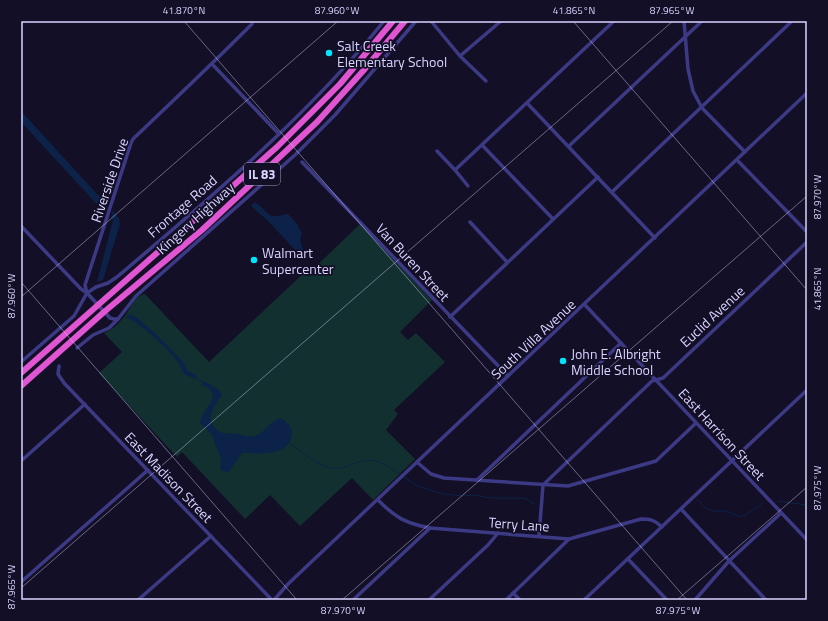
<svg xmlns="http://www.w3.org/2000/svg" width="828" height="621" font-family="'Titillium Web',sans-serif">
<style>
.green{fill:#12302f}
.water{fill:#0c2248}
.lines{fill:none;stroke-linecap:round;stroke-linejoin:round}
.stream{stroke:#0c2248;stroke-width:1}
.minor{stroke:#3d3a85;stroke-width:3.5}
.trunk{stroke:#e055d1;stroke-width:6}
.ticks{fill:none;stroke:#d9d4ff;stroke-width:1;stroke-opacity:0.45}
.poi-dot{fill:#00e5ff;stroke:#130f26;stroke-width:1.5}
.labels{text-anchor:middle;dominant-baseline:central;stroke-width:3.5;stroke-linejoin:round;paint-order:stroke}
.shield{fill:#130f26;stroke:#9e99be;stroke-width:1}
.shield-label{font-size:13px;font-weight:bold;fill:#d9d4ff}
.poi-label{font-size:14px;fill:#d9d4ff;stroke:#130f26;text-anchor:start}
.street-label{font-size:14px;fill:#d9d4ff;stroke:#130f26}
.neatline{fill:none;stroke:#d9d4ff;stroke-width:1.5}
.ticks-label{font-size:10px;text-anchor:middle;fill:#d9d4ff}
</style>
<rect width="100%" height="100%" fill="#130f26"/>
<path class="green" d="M360,224L432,300L400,332L408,340L416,333L445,362L394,410L398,414L386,430L415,459L373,500L352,478L300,526L270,495L245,519L182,452L177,457L99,373L122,352L104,333C112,330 119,323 124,317C130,310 134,295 145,294L209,362L306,271L309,273Z"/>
<g class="water">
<polygon points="21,111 107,205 104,212 21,122"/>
<path d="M255,202C264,207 267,218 278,216C281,216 284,214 288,214L297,224L302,234L300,239L303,250L302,253L297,252L268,221L251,206Z"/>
<polygon points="113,211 119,218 120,224 103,280 97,282 113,220 111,217"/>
<path d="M129,314L136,317L157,335L183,362L188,371L196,375L197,379C192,378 187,376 183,373C181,370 180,365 178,362C171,352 136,319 126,318Z"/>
<path d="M204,381C210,385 220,388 222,395C216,405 206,414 213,425C216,429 218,432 223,433C228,434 233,433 238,434C246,435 251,439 259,434C267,429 271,421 281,418C290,425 295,429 290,441C282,457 256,453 242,453L229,472L222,471L220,468L221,458L215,445L213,436L200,423C200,414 212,407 213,394L208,387L201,385Z"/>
</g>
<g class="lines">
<g class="stream">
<polyline points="197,379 203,382"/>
<path d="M289,443C301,452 320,468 335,468C342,469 350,465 356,463C374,455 387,466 402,475"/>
<polyline points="404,477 418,486 443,494 464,496 474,495 490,498 525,498 535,504"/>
<polyline points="696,499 706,508 713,511 726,511 740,517 747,514 763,503"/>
<polyline points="778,501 807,505"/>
</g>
<g class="minor">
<polyline points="431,21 460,56 486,81"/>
<polyline points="684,21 688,69 693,91 702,108 745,152"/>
<path d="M252,24C213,63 173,101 133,139L131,143L85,285L87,293L110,318L114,319H118L136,296L295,155L335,115L416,21"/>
<polyline points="460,56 501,21"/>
<polyline points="212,64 279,134"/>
<polyline points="527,103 655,238"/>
<polyline points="482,145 553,219"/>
<polyline points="569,146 702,21"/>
<polyline points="437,151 455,170 614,21"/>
<polyline points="737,160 807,232"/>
<polyline points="302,162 508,376"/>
<polyline points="455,170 468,186"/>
<polyline points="612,192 792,21"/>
<polyline points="470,222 507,262"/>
<polyline points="21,226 81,289 87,293"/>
<polyline points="585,305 807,540"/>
<polyline points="450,317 598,177"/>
<polyline points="77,348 93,335 109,328 118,319"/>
<path d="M21,362L74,316L87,293L96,287L108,283L117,277C210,198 307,117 384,21"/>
<polyline points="59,366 58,374 64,383 272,600"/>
<polyline points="21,461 85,404"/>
<polyline points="418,463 431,474 444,478 568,486 656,461 696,423"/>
<polyline points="477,480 621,343"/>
<path d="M378,500C396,518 405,523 430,528L569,539L641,519C650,519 655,520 662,527"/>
<polyline points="681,509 766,600"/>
<polyline points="539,536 543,485 652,381 663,378 807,242"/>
<polyline points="628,559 667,600"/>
<polyline points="21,582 148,470"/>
<polyline points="513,593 520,600"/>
<polyline points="138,600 211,536"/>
<polyline points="274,600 288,584 807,93"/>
<polyline points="353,600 430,528"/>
<polyline points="429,600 488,545 498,533"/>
<polyline points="506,600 569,539"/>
<polyline points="584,600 807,390"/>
<polyline points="695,600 729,561 781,513"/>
</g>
<g class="trunk">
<polyline points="21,373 277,147 340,84 393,21"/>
<polyline points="21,386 104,312 202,230 317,122 363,71 405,21"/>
</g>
</g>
<path class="ticks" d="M184,21L687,600M573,21L807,290M21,282L297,600M21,297L338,21M21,588L673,21M342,600L807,196M677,600L807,487"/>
<g class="poi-dot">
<circle cx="329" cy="53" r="4"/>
<circle cx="254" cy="260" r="4"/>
<circle cx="563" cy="361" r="4"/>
</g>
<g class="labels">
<rect class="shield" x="244" y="163" width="36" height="22" rx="3"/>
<g class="shield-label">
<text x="262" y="174">IL 83</text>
</g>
<g class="poi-label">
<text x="337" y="45">Salt Creek<tspan x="337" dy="16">Elementary School</tspan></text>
<text x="262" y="252">Walmart<tspan x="262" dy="16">Supercenter</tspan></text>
<text x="571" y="353">John E. Albright<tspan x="571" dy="16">Middle School</tspan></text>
</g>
<g class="street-label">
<text transform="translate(109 180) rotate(-71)">Riverside Drive</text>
<text transform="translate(182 206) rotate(-41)">Frontage Road</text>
<text transform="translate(195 218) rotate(-42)">Kingery Highway</text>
<text transform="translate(413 262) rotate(47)">Van Buren Street</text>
<text transform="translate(712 316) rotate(-43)">Euclid Avenue</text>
<text transform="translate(533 339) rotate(-43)">South Villa Avenue</text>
<text transform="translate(722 434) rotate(47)">East Harrison Street</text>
<text transform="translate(169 477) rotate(46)">East Madison Street</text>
<text transform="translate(519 524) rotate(4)">Terry Lane</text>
</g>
</g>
<rect width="828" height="621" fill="none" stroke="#130f26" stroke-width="44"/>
<rect x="22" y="22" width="784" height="577" class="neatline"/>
<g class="ticks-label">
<text x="184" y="14">41.870°N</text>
<text x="337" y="14">87.960°W</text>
<text x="574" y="14">41.865°N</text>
<text x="672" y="14">87.965°W</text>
<text transform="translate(817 197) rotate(-90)" y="4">87.970°W</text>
<text transform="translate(817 289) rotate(-90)" y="4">41.865°N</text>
<text transform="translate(11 296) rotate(-90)" y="4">87.960°W</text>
<text transform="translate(817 488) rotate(-90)" y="4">87.975°W</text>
<text transform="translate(11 587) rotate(-90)" y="4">87.965°W</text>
<text x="343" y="614">87.970°W</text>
<text x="678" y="614">87.975°W</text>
</g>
</svg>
